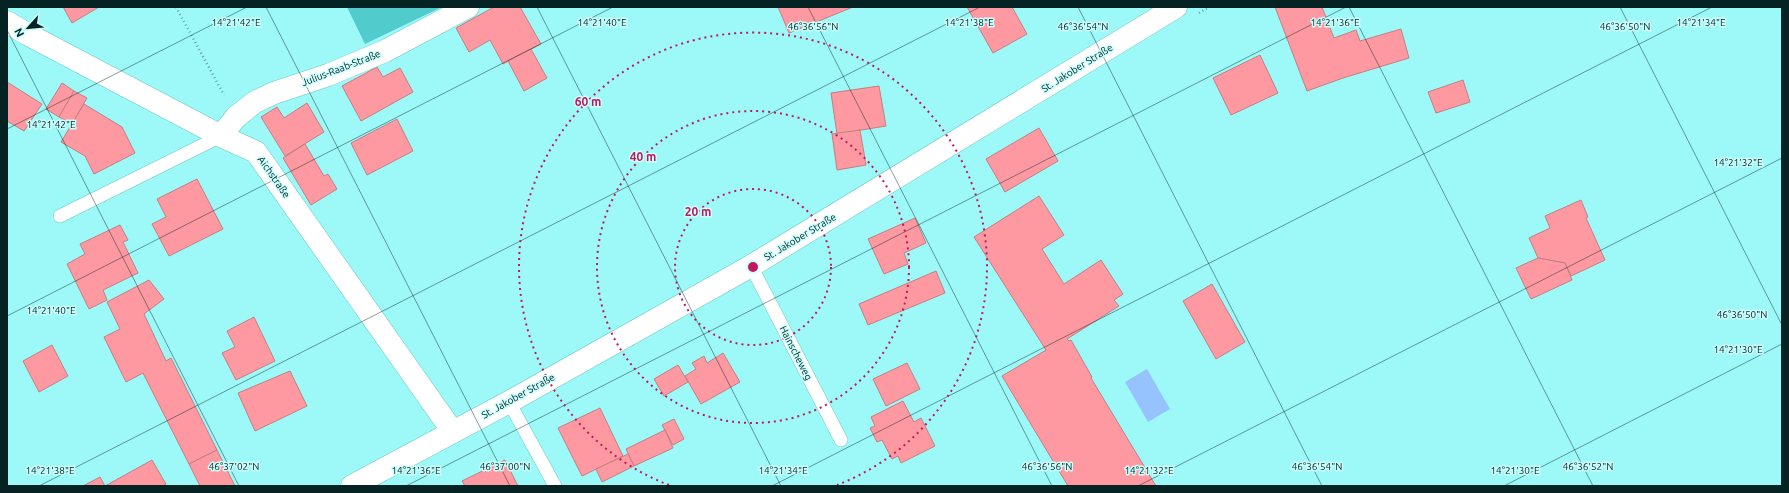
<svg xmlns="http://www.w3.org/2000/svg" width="1789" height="493" font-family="Ubuntu,sans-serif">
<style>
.green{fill:#52cbcc}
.water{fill:#96c3fe}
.building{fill:#fe99a1;stroke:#c47e82}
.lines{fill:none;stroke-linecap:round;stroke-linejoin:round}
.lane-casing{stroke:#6bc7c7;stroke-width:14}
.street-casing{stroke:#6bc7c7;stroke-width:23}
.path{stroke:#61a4a4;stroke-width:2.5;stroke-dasharray:1 3;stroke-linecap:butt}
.lane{stroke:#fff;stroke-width:13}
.street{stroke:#fff;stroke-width:22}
.ticks{fill:none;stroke:#052323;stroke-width:1;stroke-opacity:0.45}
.ring{fill:none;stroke:#c2185b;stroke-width:2;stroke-dasharray:2 4}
.labels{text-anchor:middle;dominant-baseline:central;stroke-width:3;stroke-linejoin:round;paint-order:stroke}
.street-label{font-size:10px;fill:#052323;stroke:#cbfffe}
.ticks-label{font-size:10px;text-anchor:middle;fill:#052323;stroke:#cbfffe;stroke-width:3;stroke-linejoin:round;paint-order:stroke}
.centre{fill:#c2185b;stroke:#cbfffe;stroke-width:2}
.ring-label{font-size:12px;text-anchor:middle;font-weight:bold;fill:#c2185b;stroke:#cbfffe;stroke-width:3;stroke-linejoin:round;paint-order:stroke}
</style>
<rect width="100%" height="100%" fill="#9df9f8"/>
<polygon class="green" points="347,7 442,7 365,44"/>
<polygon class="water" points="1147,369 1170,409 1148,422 1125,382"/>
<g class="building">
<polygon points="63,7 99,7 72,23"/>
<polygon points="494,7 520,7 541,44 503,64 490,40 469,52 456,28"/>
<polygon points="778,7 853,7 789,33"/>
<polygon points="967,7 1012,7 1027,34 993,53"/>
<polygon points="1275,7 1322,7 1334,38 1356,30 1360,41 1401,29 1409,58 1343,78 1307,91"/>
<polygon points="531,49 547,78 524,91 508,61"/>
<polygon points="1260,55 1278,93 1231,115 1213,78"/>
<polygon points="377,67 383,77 400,68 413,92 361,121 342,86"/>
<polygon points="1463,80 1470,102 1436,113 1428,92"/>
<polygon points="7,82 42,104 24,131 7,121"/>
<polygon points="62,83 74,91 59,117 46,109"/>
<polygon points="879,86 886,126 837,134 831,93"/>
<polygon points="74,91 87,98 72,124 59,117"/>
<polygon points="307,103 324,132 285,156 261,117 277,107 284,118"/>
<polygon points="84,104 122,127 135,153 94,174 85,156 61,142"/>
<polygon points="397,119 413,151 367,175 351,143"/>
<polygon points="1039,128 1058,161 1005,192 986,159"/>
<polygon points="860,130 866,165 837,170 832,134"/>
<polygon points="305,144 324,176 328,174 337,189 311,205 283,158"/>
<polygon points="197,179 223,229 169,256 152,224 166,217 157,199"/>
<polygon points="1039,196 1064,235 1042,249 1064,284 1101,260 1123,294 1114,300 1119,306 1067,339 1069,341 1071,340 1092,377 1091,378 1156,486 1068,486 1002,376 1046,350 974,237"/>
<polygon points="1581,200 1588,217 1586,218 1605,260 1571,276 1565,263 1538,258 1529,238 1550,228 1545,216"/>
<polygon points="915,218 926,243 904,253 908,264 884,274 868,239"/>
<polygon points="120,225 128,240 123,242 138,273 103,290 107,300 89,309 67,264 85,254 80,244"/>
<polygon points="1538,258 1565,263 1572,280 1531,299 1516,268"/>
<polygon points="936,271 945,293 868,325 859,304"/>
<polygon points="149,280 164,299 144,314 166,361 171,358 217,450 189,464 143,373 126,382 104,337 120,329 107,302"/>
<polygon points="1212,284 1245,342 1216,359 1183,301"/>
<polygon points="254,317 275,361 236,380 222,353 235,347 227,331"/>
<polygon points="52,345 68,376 39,392 23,361"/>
<polygon points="723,353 740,382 701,404 685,376 696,369 692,363 704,356 707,363"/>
<polygon points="907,363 920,389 886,406 873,379"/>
<polygon points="678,365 688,382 664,396 654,379"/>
<polygon points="290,371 307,406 255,431 238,393"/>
<polygon points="903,401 914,422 921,418 935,446 901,463 898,456 892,459 882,440 877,442 870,428 875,426 871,417"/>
<polygon points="600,408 623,456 582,476 558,428"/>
<polygon points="674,419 684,439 673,445 662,425"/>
<polygon points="665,430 673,448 634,466 626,449"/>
<polygon points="217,450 235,486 200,486 189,464"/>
<polygon points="628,454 634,466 602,482 596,469"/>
<polygon points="152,460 166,484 163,486 105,486"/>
<polygon points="505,460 518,486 465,486 462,481"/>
<polygon points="100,477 105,486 83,486"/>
</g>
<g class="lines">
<g class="lane-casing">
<g id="lane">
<polyline points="60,216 221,136"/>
<polyline points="751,266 841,440"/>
<polyline points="509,402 555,486"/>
</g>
</g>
<g class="street-casing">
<g id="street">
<polyline points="7,22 27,34 221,136 256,152 453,432"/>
<polyline points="221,136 236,117 255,102 274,93 328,75 385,51 468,7"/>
<polyline points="352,486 509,402 751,266 1176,7"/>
</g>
</g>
<g class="path">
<polyline points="176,7 224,95"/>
<polyline points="1199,13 1209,7"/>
</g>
<use href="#lane" class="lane"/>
<use href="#street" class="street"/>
</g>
<path class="ticks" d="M266,7L510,486M537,7L781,486M808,7L1052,486M1078,7L1322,486M1349,7L1593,486M1620,7L1782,325M7,30L239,486M7,129L247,7M7,316L613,7M39,486L980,7M406,486L1346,7M772,486L1712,7M1138,486L1782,158M1504,486L1782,344"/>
<g class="ring">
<circle cx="753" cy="267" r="78"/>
<circle cx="753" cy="267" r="156"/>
<path d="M669 485A234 234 0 1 1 837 485"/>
</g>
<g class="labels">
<g class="street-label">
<text transform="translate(341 68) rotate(-21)">Julius-Raab-Straße</text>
<text transform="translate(1077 68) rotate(-32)">St. Jakober Straße</text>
<text transform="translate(274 177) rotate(55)">Aichstraße</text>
<text transform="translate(800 237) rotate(-31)">St. Jakober Straße</text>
<text transform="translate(796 353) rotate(63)">Hainscheweg</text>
<text transform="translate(518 396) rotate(-29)">St. Jakober Straße</text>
</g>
</g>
<g class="ticks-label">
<text x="236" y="26">14°21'42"E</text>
<text x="602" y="26">14°21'40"E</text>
<text x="969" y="26">14°21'38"E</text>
<text x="1335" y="26">14°21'36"E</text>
<text x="1701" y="26">14°21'34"E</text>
<text x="813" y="30">46°36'56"N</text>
<text x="1083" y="30">46°36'54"N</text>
<text x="1625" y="30">46°36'50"N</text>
<text x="51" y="128">14°21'42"E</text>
<text x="1738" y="166">14°21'32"E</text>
<text x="51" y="314">14°21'40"E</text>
<text x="1742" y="318">46°36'50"N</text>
<text x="1738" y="353">14°21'30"E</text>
<text x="234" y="470">46°37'02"N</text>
<text x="505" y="470">46°37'00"N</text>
<text x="1047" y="470">46°36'56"N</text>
<text x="1317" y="470">46°36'54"N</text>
<text x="1588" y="470">46°36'52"N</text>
<text x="50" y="474">14°21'38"E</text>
<text x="416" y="474">14°21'36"E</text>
<text x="783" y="474">14°21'34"E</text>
<text x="1149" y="474">14°21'32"E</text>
<text x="1515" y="474">14°21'30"E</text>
</g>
<circle cx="753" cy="267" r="6" class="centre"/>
<g class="ring-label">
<text x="588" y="106">60 m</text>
<text x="643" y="161">40 m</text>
<text x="698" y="216">20 m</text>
</g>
<rect width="1789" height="493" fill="none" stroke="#052323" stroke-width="16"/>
<g transform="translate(28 28) rotate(243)" stroke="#cbfffe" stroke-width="3" paint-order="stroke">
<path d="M0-3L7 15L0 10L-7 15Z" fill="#052323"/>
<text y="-6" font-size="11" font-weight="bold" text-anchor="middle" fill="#052323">N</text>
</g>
</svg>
